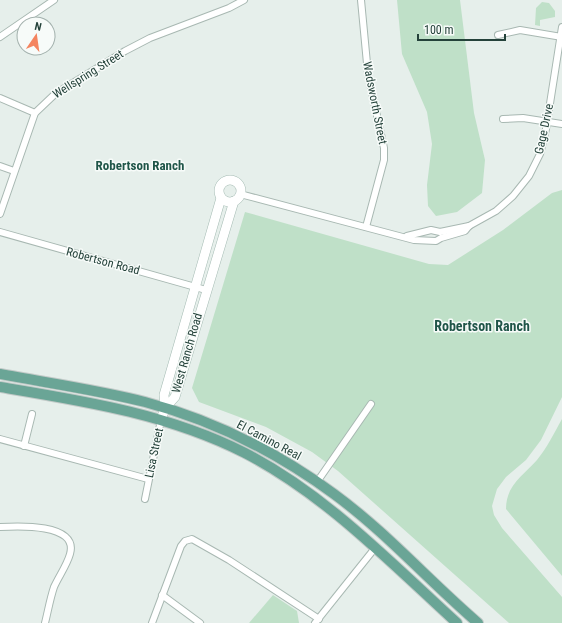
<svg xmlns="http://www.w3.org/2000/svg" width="562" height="623" font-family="'Roboto Condensed',sans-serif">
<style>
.green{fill:#bfe0c8}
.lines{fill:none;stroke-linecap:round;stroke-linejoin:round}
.street-casing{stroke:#a8b8b2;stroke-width:8}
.secondary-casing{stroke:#a4bbb3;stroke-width:10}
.primary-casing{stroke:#c2cac8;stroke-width:12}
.street{stroke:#fff;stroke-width:6}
.secondary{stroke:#fff;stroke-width:9}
.primary{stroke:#6aa596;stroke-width:10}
.labels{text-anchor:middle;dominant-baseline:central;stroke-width:3;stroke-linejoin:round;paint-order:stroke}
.street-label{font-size:12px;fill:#24423a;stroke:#f7fbf9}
.neighbourhood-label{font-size:13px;font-weight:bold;fill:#1f5548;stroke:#f7fbf9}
.quarter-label{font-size:14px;font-weight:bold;fill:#1f5548;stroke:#f7fbf9}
</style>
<rect width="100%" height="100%" fill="#e6efeb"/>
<g class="green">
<polygon points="397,0 460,0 474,113 485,160 482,193 457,212 436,216 428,206 427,185 432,144 427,112 402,54"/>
<polygon points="542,2 549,3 555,11 555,17 540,20 540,26 535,25 536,8"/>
<polygon points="562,190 562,397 541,440 526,460 506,477 497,489 492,506 494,515 502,528 562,597 562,623 509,623 338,471 312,452 266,427 199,402 192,388 245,212 429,264 448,265 503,230 552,193"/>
<path d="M562,419V576L506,509C506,485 523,476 537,460C547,448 554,433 562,419Z"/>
<polygon points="273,595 297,611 299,623 249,623"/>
</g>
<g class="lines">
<g class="street-casing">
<g id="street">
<polyline points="361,0 368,74 384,148 384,160 366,227"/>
<polyline points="498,35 520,30 562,37"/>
<polyline points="0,37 54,0"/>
<polyline points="0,98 35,113"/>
<polyline points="503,119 523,118 562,124"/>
<polyline points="0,166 14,171"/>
<polyline points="240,194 414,240 436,241 441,238 465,231 469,226 496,211 513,196 529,176 540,154 546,129 562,27"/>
<polyline points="0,214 35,113 55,94 125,51 150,38 229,8 244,0"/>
<polyline points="0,232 206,290"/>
<polyline points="407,236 431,230 440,232 469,226"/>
<polyline points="0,439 148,479"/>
<polyline points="24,446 32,414"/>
<polyline points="317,482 371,404"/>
<polyline points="145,499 161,420"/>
<path d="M0,527C17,526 79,523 70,554C67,565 59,576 54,587C50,599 48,611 45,623"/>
<polyline points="162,595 200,623"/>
<polyline points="152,623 181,546 185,541 192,539 229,560 319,619"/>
<polyline points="315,623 375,548"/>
</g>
</g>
<g class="secondary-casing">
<g id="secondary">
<circle cx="230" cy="191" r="11"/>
<polyline points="165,408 175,397 234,201"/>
<polyline points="161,420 165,408 164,395 221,198"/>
</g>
</g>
<g class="primary-casing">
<g id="primary">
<path d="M0,374C48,383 98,390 145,402C213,420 278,453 334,494C386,532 429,581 478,623"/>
<path d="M0,387C84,401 168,414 245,453C326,495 390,562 457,623"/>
</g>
</g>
<use href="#street" class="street"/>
<use href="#secondary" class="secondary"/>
<use href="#primary" class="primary"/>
</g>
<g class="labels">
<g class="street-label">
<text transform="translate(88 74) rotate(-32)">Wellspring Street</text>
<text transform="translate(375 103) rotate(79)">Wadsworth Street</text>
<text transform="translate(544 129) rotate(-78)">Gage Drive</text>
<text transform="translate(103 261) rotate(15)">Robertson Road</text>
<text transform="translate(187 353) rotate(-74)">West Ranch Road</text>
<text transform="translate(269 440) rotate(28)">El Camino Real</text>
<text transform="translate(154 453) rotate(-78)">Lisa Street</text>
</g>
<g class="neighbourhood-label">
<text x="140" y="165">Robertson Ranch</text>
</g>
<g class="quarter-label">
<text x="482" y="326">Robertson Ranch</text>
</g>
</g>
<g transform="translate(36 36) rotate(13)"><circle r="19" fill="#f7fbf9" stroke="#a3b1ad"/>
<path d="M0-3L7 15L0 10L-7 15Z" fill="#f4845f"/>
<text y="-6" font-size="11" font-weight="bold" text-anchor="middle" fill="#24423a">N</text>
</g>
<path d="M418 34v6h87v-6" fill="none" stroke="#24423a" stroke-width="2"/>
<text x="424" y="34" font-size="12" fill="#24423a" stroke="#f7fbf9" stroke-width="3" paint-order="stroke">100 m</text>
</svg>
